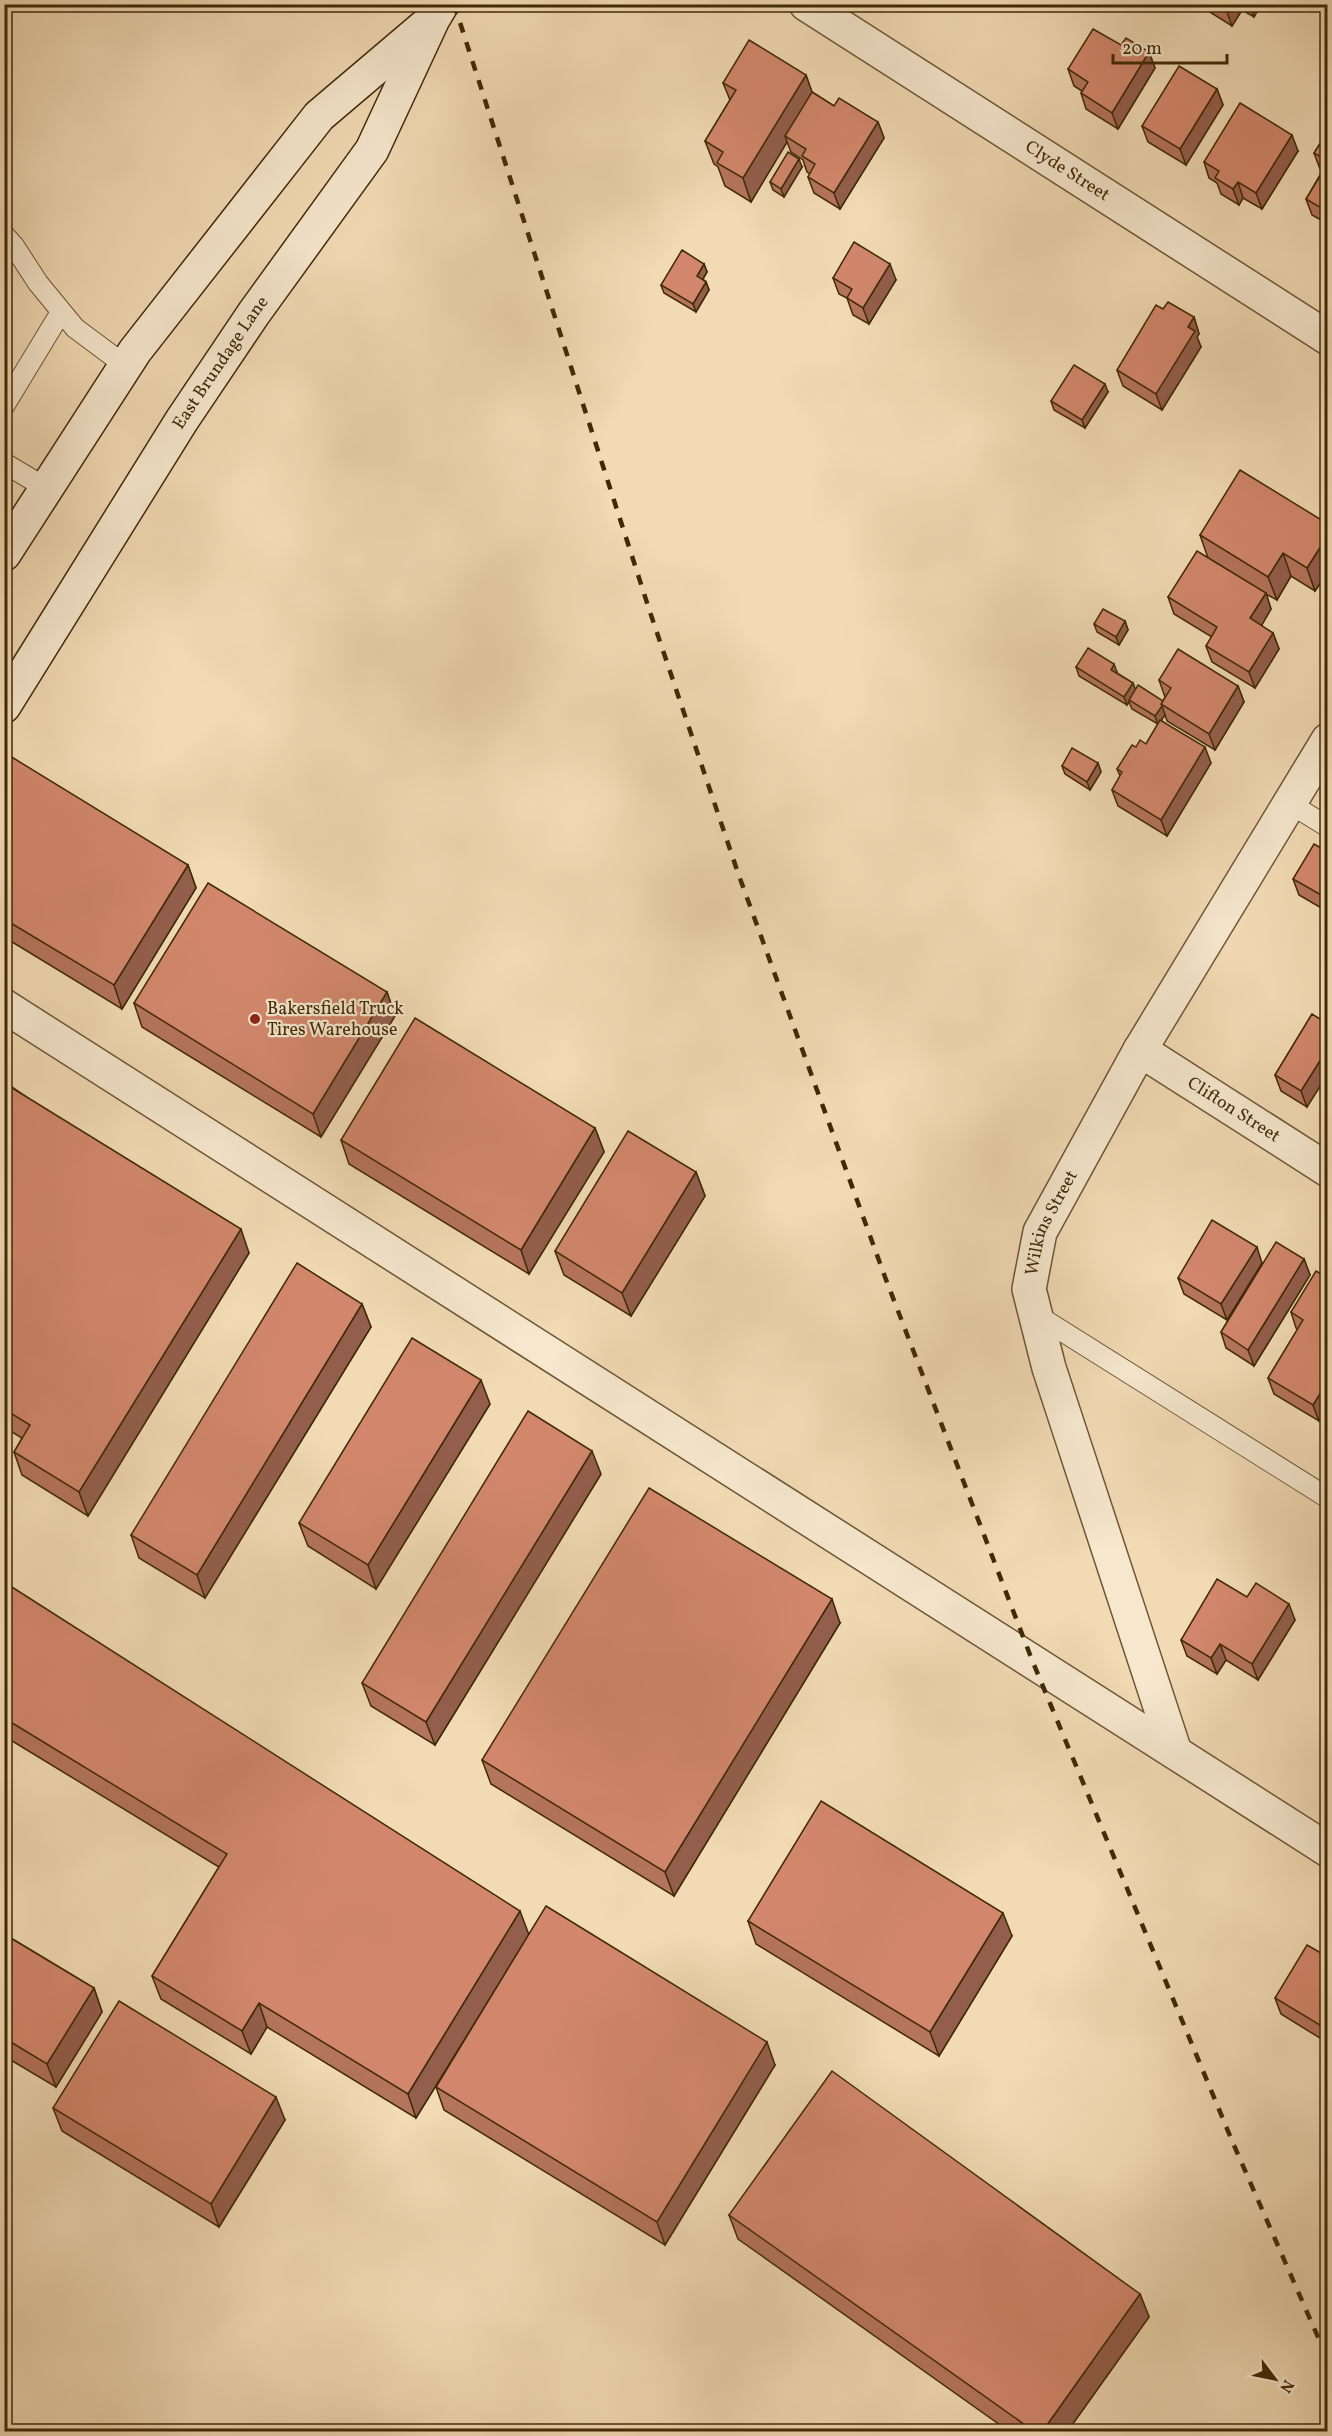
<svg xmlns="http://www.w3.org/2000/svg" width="1332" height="2436" font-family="Vollkorn,serif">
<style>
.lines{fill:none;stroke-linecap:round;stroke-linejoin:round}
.service-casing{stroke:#6c5632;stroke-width:22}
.minor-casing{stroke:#6c5632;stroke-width:36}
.tertiary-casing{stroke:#6c5632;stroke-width:36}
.secondary-casing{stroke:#402a06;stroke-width:36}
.service{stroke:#f6e7ce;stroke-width:20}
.minor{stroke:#f6e7ce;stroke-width:33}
.tertiary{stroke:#f6e7ce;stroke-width:33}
.secondary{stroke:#f6e7ce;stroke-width:33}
.rail{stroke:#402a06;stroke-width:4.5;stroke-dasharray:10 10;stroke-linecap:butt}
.wall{fill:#b5745d;stroke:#402a06;stroke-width:1.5}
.shaded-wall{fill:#935e4c;stroke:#402a06;stroke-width:1.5}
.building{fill:#d2876c;stroke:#402a06;stroke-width:1.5}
.poi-dot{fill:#8f2418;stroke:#f6e7ce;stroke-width:2}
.labels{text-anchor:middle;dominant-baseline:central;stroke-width:4.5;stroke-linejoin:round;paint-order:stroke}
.street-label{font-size:18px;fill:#402a06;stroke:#f6e7ce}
.poi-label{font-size:18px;fill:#402a06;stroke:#f6e7ce;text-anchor:start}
</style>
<rect width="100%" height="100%" fill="#f1dab4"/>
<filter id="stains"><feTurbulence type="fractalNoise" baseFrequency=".00333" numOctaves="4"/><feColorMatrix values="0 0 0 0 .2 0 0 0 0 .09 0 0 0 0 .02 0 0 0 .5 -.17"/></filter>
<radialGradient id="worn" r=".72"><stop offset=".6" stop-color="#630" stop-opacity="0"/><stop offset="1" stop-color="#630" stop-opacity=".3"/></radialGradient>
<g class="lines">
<g class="service-casing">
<g id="service">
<polyline points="4,235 14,246 38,283 75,328 126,366"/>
<polyline points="4,406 61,312"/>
<polyline points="4,463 46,488"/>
<polyline points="1289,803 1328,827"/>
<polyline points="1035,1314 1328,1498"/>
</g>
</g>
<g class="minor-casing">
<g id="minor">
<path id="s1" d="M806,4L1328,338"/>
<path id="s2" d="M1140,1050L1328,1170"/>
<path id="s3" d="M1175,1752L1049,1368L1029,1289L1040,1232L1140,1050L1328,740"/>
</g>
</g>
<g class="tertiary-casing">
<polyline id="tertiary" points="4,1006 1328,1850"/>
</g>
<g class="secondary-casing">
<g id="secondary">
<polyline points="4,554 135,351 319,116 425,26"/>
<path id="s4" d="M4,706L182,420L254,313L372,150L433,19L442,4"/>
</g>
</g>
<use href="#service" class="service"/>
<use href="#minor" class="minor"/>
<use href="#tertiary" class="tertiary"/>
<use href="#secondary" class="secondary"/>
<polyline class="rail" points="454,4 650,612 738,873 885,1277 1032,1660 1233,2143 1328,2360"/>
</g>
<g class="wall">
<polygon points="1197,4 1261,4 1254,17 1242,10 1232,26"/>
<polygon points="1325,4 1328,4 1328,11 1327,11"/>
<polygon points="1121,45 1149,52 1155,68 1118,129 1086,109 1081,93 1082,91 1074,86 1068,69"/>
<polygon points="806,75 812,92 834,106 878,122 884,138 840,209 814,193 808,177 810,174 807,172 803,160 791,152 787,142 751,202 725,186 718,167 714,164 705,141 730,100 723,83"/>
<polygon points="1217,89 1223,105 1186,165 1148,142 1142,126"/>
<polygon points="1328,131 1328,224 1312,215 1306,199 1323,170 1320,169 1314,153"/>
<polygon points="1298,151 1262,209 1243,198 1239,205 1221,194 1217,183 1209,178 1204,162"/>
<polygon points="802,167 784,197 773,190 770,182"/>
<polygon points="704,264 707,272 703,279 706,282 709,290 696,312 664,293 661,285"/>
<polygon points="833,278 896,280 869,324 853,315 847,298 839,294"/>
<polygon points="1163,309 1194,317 1199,334 1197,337 1201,347 1162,410 1123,386 1117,370"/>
<polygon points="1108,392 1085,428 1054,410 1051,401"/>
<polygon points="1328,524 1328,572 1315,591 1291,576 1277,600 1266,594 1271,609 1261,626 1273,633 1279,649 1255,688 1212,662 1206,646 1212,637 1174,614 1168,597 1208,558 1200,535"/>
<polygon points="1125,621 1128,630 1119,645 1097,632 1094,624"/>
<polygon points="1076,667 1117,672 1117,673 1133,683 1135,690 1163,701 1165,697 1159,680 1238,686 1244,702 1215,750 1167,721 1165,715 1161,720 1211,763 1167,836 1118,806 1112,790 1120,776 1117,769 1136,747 1146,744 1158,724 1132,709 1129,702 1127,705 1079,676"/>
<polygon points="1098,763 1101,772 1090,790 1065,774 1062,766"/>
<polygon points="4,766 188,865 196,888 122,1009 4,937"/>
<polygon points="1328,852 1328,912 1299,895 1293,879"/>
<polygon points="387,992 395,1016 321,1137 142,1027 134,1003"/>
<polygon points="1312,1014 1307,1107 1281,1091 1275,1075"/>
<polygon points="4,1078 8,1084 249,1253 88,1516 22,1475 14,1452 22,1438 4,1427"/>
<polygon points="595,1128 604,1152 529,1274 349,1164 341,1140"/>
<polygon points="696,1172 705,1196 631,1316 564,1275 555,1251"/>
<polygon points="1304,1259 1310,1275 1254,1366 1226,1348 1221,1332 1261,1265 1227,1320 1184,1294 1178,1278 1262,1263"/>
<polygon points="1328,1278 1319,1421 1274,1394 1268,1378 1298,1329 1296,1328 1291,1312"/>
<polygon points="362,1304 371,1327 205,1598 139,1558 131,1535"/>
<polygon points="490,1404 376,1589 308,1546 299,1523"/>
<polygon points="601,1474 435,1745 371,1706 362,1683"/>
<polygon points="4,1582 529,1935 416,2118 267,2027 251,2054 161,1999 152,1976 219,1867 4,1736"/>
<polygon points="1247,1597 1295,1620 1258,1680 1226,1660 1217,1674 1187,1656 1181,1640"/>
<polygon points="840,1623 674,1896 491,1784 482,1760"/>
<polygon points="748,1921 1012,1936 939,2056 756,1944"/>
<polygon points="4,1934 94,1988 102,2012 56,2087 4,2056"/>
<polygon points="1328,1957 1328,2043 1281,2014 1275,1998"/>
<polygon points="775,2065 665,2245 444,2110 436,2087"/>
<polygon points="53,2108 285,2120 219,2227 62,2131"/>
<polygon points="729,2215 1140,2294 1149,2317 1067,2432 1010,2432 738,2239"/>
</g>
<g class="shaded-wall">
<polygon points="1224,4 1240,4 1242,10 1232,26"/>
<polygon points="1249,4 1261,4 1254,17"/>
<polygon points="1149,52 1155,68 1118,129 1112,113"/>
<polygon points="806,75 814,98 785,136 787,142 751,202 743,178"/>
<polygon points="1217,89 1223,105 1186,165 1180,149"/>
<polygon points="878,122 884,138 840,209 834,193"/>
<polygon points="1292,135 1298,151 1262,209 1256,193"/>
<polygon points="799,159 802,167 784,197 781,189"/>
<polygon points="1238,182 1243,198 1239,205 1233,189"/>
<polygon points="704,264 707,272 700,284 697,276"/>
<polygon points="890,264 896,280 869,324 863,308"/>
<polygon points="706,282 709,290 696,312 693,304"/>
<polygon points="1194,317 1199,334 1197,337 1201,347 1162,410 1156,394 1188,327"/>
<polygon points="1105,384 1108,392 1085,428 1082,420"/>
<polygon points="1328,535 1328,572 1315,591 1307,568"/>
<polygon points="1283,553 1291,576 1277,600 1268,577"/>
<polygon points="1266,593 1271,609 1256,635 1250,618"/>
<polygon points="1125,621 1128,630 1119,645 1116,637"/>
<polygon points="1273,633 1279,649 1255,688 1249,672"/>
<polygon points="1114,664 1117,672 1114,678 1111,670"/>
<polygon points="1133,683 1136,691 1127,705 1124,697"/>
<polygon points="1238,686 1244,702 1215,750 1209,734"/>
<polygon points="1162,706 1165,715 1158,725 1155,716"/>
<polygon points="1205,747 1211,763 1167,836 1161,820"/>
<polygon points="1098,763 1101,772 1090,790 1087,782"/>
<polygon points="188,865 196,888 122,1009 114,985"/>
<polygon points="387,992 395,1016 321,1137 313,1114"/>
<polygon points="1328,1048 1328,1074 1307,1107 1301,1091"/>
<polygon points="595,1128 604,1152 529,1274 521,1250"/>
<polygon points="696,1172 705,1196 631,1316 622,1293"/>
<polygon points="241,1229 249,1253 88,1516 79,1492"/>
<polygon points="1257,1247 1262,1263 1227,1320 1221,1304"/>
<polygon points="1304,1259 1310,1275 1254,1366 1248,1350"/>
<polygon points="362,1304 371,1327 205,1598 197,1575"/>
<polygon points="481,1380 490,1404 376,1589 368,1565"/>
<polygon points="1328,1381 1328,1407 1319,1421 1313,1405"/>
<polygon points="592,1451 601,1474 435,1745 426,1722"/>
<polygon points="832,1599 840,1623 674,1896 665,1872"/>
<polygon points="1289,1604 1295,1620 1258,1680 1252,1664"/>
<polygon points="1220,1644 1226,1660 1217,1674 1211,1658"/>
<polygon points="520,1911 529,1935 416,2118 408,2094"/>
<polygon points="1003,1913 1012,1936 939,2056 930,2032"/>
<polygon points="94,1988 102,2012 56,2087 47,2064"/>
<polygon points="259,2003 267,2027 251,2054 242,2031"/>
<polygon points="767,2042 775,2065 665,2245 657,2222"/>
<polygon points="276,2097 285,2120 219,2227 211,2204"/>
<polygon points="1140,2294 1149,2317 1067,2432 1042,2432"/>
</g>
<g class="building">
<polygon points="1093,29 1121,45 1126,38 1149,52 1112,113 1081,93 1088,82 1068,69"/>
<polygon points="749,40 806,75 743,178 717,163 723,152 705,141 736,90 723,83"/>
<polygon points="1179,66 1217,89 1180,149 1142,126"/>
<polygon points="812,92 834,106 839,98 878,122 834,193 808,177 815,164 802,156 806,149 785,136"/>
<polygon points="1240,103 1292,135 1256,193 1238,182 1233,189 1215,178 1219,171 1204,162"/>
<polygon points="1328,131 1328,161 1314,153"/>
<polygon points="788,152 799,159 781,189 770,182"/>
<polygon points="1328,163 1328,212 1306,199"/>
<polygon points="854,242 890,264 863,308 847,298 852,289 833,278"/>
<polygon points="682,250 704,264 697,276 706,282 693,304 661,285"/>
<polygon points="1168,302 1194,317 1188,327 1195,331 1156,394 1117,370 1156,305 1163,309"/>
<polygon points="1074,365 1105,384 1082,420 1051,401"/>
<polygon points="1240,470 1328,524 1328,535 1307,568 1283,553 1268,577 1200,535"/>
<polygon points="1197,551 1266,593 1250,618 1273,633 1249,672 1206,646 1217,627 1168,597"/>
<polygon points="1103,609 1125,621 1116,637 1094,624"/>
<polygon points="1088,648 1114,664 1111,670 1133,683 1124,697 1076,667"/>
<polygon points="1178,649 1238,686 1209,734 1161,704 1171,688 1159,680"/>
<polygon points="1138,685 1163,701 1161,704 1162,706 1155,716 1129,700"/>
<polygon points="1160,720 1205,747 1161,820 1112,790 1122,772 1117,769 1132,745 1136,747 1140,740 1146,744"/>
<polygon points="1072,748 1098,763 1087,782 1062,766"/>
<polygon points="10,756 188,865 114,985 4,919 4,766"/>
<polygon points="1314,844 1328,852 1328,899 1293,879"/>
<polygon points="208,883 387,992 313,1114 134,1003"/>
<polygon points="1312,1014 1328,1024 1328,1048 1301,1091 1275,1075"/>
<polygon points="415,1018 595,1128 521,1250 341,1140"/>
<polygon points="4,1083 241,1229 79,1492 14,1452 30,1425 4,1409"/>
<polygon points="628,1131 696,1172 622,1293 555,1251"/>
<polygon points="1212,1220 1257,1247 1221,1304 1178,1278"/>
<polygon points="1276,1242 1304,1259 1248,1350 1221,1332"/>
<polygon points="297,1263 362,1304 197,1575 131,1535"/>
<polygon points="1316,1271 1328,1278 1328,1381 1313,1405 1268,1378 1303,1320 1291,1312"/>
<polygon points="412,1338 481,1380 368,1565 299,1523"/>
<polygon points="528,1411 592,1451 426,1722 362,1683"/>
<polygon points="649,1488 832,1599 665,1872 482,1760"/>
<polygon points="1217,1579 1247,1597 1256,1583 1289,1604 1252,1664 1220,1644 1211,1658 1181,1640"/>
<polygon points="4,1582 520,1911 408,2094 259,2003 242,2031 152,1976 227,1854 4,1718"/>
<polygon points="821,1801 1003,1913 930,2032 748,1921"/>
<polygon points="546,1906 767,2042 657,2222 436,2087"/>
<polygon points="4,1934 94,1988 47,2064 4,2038"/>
<polygon points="1307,1945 1328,1957 1328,2030 1275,1998"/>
<polygon points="119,2001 276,2097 211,2204 53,2108"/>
<polygon points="832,2071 1140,2294 1042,2432 1035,2432 729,2215"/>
</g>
<circle class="poi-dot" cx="255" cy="1019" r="6"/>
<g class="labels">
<g class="street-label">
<text stroke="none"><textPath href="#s1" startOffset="310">Clyde Street</textPath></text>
<text stroke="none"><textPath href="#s4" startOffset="406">East Brundage Lane</textPath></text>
<text stroke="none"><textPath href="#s2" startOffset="111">Clifton Street</textPath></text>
<text stroke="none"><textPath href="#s3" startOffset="556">Wilkins Street</textPath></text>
</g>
<g class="poi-label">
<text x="267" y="1009">Bakersfield Truck<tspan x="267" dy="21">Tires Warehouse</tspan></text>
</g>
</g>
<rect width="1332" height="2436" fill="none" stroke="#f1dab4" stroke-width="24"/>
<rect x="6" y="6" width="1320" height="2424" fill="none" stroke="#402a06" stroke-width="3"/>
<rect x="12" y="12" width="1308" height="2412" fill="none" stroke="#402a06" stroke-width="1.5"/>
<g transform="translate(1275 2379) rotate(122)" stroke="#f6e7ce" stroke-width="4.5" paint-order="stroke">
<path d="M0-4.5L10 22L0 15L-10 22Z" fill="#402a06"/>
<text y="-9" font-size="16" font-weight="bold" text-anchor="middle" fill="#402a06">N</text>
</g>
<path d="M1113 54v9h114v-9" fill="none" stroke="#402a06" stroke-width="3"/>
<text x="1122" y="54" font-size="18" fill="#402a06" stroke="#f6e7ce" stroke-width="4.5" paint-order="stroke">20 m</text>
<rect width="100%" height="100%" filter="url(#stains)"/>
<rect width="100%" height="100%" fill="url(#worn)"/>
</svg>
